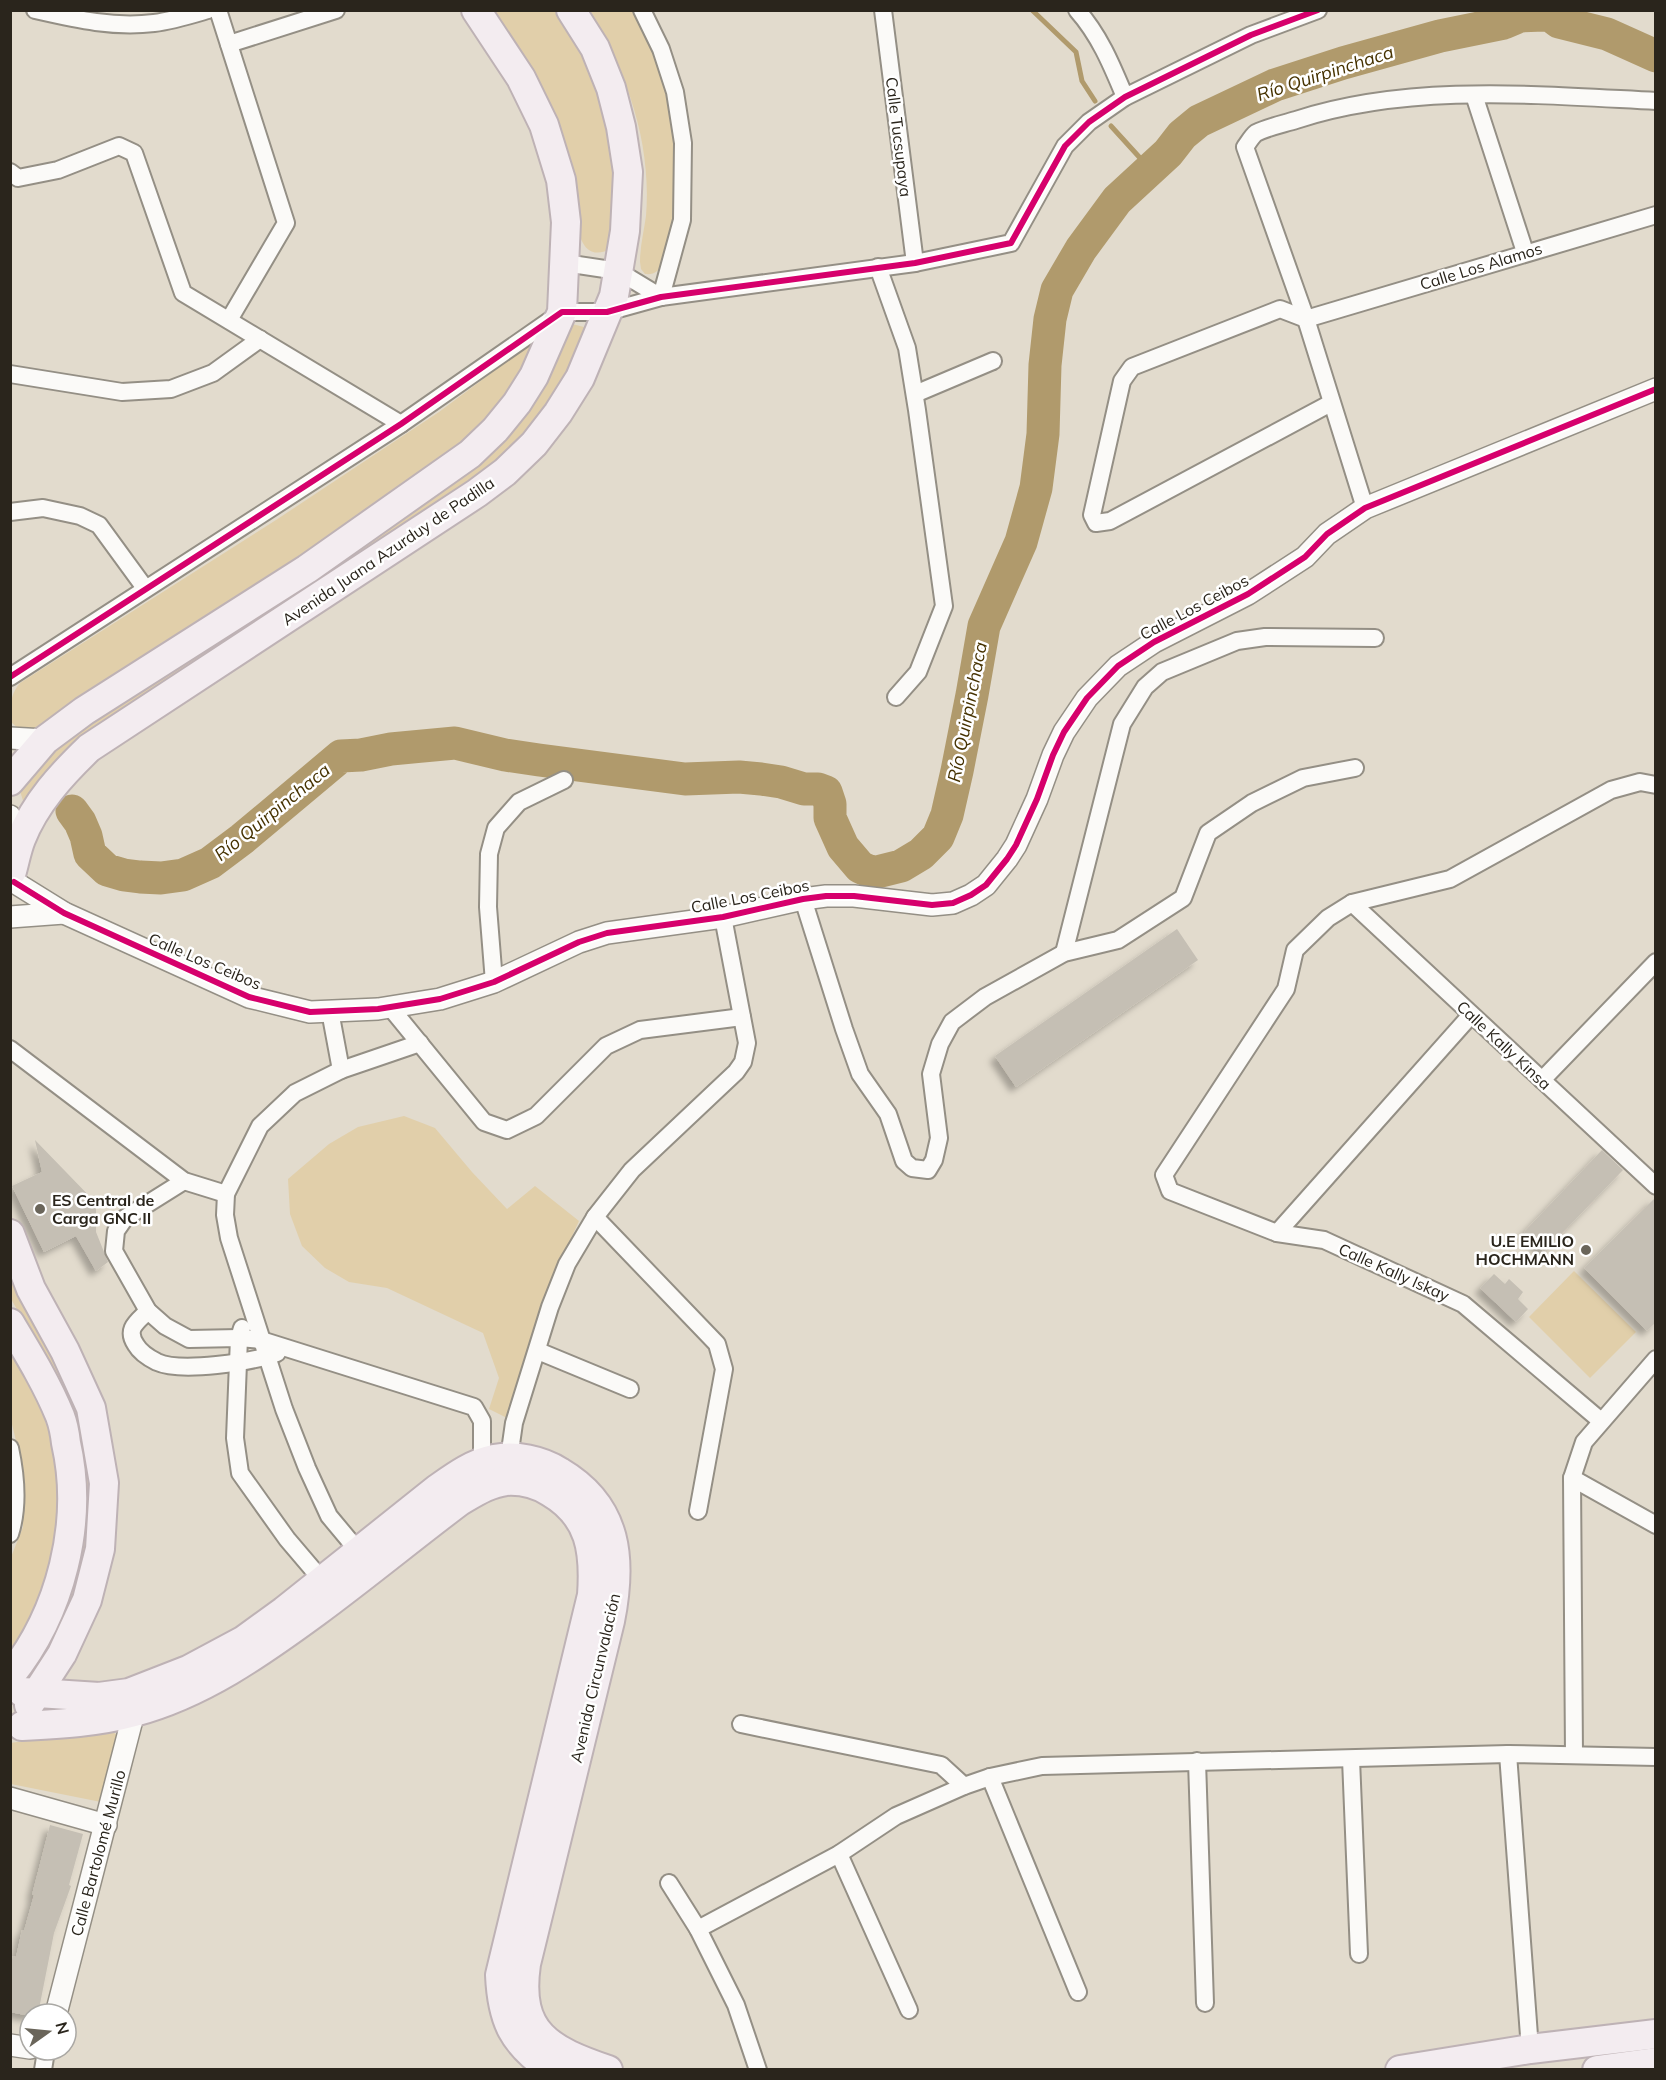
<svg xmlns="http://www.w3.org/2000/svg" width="1666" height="2080" font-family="Mulish,sans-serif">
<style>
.green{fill:#e1cfaa}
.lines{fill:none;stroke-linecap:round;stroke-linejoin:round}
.stream{stroke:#b09a6c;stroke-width:5}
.river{stroke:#b09a6c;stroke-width:33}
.building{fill:#c5bfb4;filter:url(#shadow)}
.minor-casing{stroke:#948f85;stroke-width:20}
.tertiary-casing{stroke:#948f85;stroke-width:24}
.trunk-casing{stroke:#beb2b5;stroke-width:32}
.minor{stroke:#fbfaf8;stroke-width:16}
.tertiary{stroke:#fbfaf8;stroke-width:21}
.trunk{stroke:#f3ecf0;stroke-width:28}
.cycleway-casing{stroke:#fff;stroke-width:10}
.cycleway{stroke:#d6006c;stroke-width:6}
.poi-dot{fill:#6a655a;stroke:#fff;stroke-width:2}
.labels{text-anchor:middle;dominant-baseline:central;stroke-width:5;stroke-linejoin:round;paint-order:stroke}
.street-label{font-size:16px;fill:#2a251c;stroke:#fff}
.poi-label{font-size:16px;font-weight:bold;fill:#2a251c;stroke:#fff;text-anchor:start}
.water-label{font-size:18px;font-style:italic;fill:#463200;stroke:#fff}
</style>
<defs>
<filter id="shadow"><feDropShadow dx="-5.5" dy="5.5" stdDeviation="3" flood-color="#0004"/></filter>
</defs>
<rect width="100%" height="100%" fill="#e2dbcd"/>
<g class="green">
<path d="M491,11H558L589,68L605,115L615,159L612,248C598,256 587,254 581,239L577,186L564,144Z"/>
<path d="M588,11H636L652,42L671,100L679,197L664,263C658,271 655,275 645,274L641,269L640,262C640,246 644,231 646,216C652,143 627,71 588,11Z"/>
<polygon points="568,323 592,329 559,395 501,461 25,807 20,791 35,769 57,746 469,468"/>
<path d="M543,330L516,386L470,441L268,580L36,730H20L11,722C11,706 9,696 20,683L276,520L439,412L490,374Z"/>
<polygon points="404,1116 435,1128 472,1172 507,1209 535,1186 579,1221 563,1256 507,1418 489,1409 499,1378 483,1333 387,1288 349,1282 325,1268 302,1246 290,1214 288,1179 329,1144 358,1127"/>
<polygon points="1574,1271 1636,1332 1590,1378 1529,1317"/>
<polygon points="10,1276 79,1396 96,1486 84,1580 47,1665 36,1657 75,1572 56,1377 11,1299"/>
<path d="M10,1352C22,1372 35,1391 43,1413C66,1475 60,1561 31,1620C25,1633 17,1644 11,1656V1557L23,1527V1500L22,1466L11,1420Z"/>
<polygon points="103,1730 113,1732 118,1736 106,1803 11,1784 10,1743"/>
</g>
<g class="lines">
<g class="stream">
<polyline points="1032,10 1076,52 1082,81 1095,101"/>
<polyline points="1111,126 1151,170"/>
</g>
<polyline class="river" points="72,811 80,822 86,836 90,854 107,870 124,875 140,877 161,878 183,875 210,863 242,839 341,756 361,755 391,749 455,743 505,755 539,760 685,779 739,777 761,779 781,782 804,789 818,789 826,792 830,804 830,818 843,847 860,867 873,873 901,866 921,854 938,837 947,815 957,771 972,695 984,626 1021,542 1036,488 1043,434 1045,365 1050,319 1057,290 1081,249 1117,200 1168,153 1182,135 1199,121 1275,85 1343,63 1440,36 1504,23 1520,16 1544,15 1551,16 1559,22 1607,34 1656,56"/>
</g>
<g class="building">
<polygon points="1177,929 1198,960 1016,1087 995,1056"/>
<polygon points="35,1140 96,1203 96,1232 108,1262 96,1271 76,1236 44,1252 12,1186 42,1172"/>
<polygon points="1602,1150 1623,1170 1544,1252 1524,1232"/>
<polygon points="1656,1197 1656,1322 1647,1331 1584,1268"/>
<polygon points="1494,1274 1505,1284 1509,1279 1523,1292 1518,1299 1528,1309 1516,1322 1480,1288"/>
<polygon points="50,1825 83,1834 69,1885 71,1886 54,1933 38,2014 30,2014 30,2016 10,2012 10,1966 13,1956 16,1957 22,1930 24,1931 34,1895 32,1895"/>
</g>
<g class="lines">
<g class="minor-casing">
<g id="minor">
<path d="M35,10C75,19 113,28 154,23C172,21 191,15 208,10"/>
<polyline points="218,10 286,223 229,320"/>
<polyline points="642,10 661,49 675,92 683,143 682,220 661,297"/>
<polyline points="883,10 915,263"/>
<path d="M1077,10C1100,36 1112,66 1125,97"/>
<polyline points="229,44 336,10"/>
<polyline points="1474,95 1525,252"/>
<polyline points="10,172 18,178 58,170 119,146 134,153 183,293 401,424"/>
<polyline points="565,263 618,271 661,297"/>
<polyline points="878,267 907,348 917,410 944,606 918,672 896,697"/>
<polyline points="10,374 122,392 171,389 213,373 260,339"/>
<polyline points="915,394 993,361"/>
<polyline points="1331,403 1110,521 1096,523 1092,515 1122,381 1132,367 1280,309 1306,319 1656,215"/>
<path d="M1365,508L1306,319L1245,147C1248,143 1252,136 1256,133C1268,127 1283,124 1296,120C1409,83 1538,95 1656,101"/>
<polyline points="10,512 43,508 80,516 99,525 145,588"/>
<polyline points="10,677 401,424 562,312 607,312 661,297 915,263 1011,243 1065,146 1089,122 1125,97 1251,35 1318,10"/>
<polyline points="803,899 844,1029 860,1074 888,1114 904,1161 912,1168 928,1170 934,1160 939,1138 931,1074 940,1044 952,1022 985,997 1064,953 1118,940 1183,898 1208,833 1252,803 1303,778 1355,768"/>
<polyline points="1352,903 1656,1186"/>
<polyline points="1064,953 1122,724 1145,687 1162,672 1237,641 1265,637 1375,638"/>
<polyline points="494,982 488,907 489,854 496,828 519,802 564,780"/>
<polyline points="390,1007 484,1122 507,1130 536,1116 606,1046 640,1030 742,1017"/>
<polyline points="330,1011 341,1070"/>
<polyline points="10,1049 184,1181 226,1194"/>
<polyline points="1542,1080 1656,962"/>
<polyline points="184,1181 125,1218 116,1231 114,1251 148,1311 165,1326 189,1339 239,1338 261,1340 474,1407 482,1421 482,1462"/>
<polyline points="595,1217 717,1344 724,1369 698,1511"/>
<polyline points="1277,1233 1471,1015"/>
<path d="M148,1311C137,1322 125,1329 136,1345C140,1352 149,1358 157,1362C181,1373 252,1362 277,1353"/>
<polyline points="242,1328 239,1338 235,1438 240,1473 287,1539 327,1586"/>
<polyline points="538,1351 630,1389"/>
<polyline points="1601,1421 1463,1304 1324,1240 1277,1233 1170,1191 1164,1175 1286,989 1295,950 1328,918 1352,903 1450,879 1611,790 1640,782 1656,785"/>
<path d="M10,1448C16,1476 19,1506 10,1534"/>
<polyline points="509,1458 514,1423 550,1307 567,1264 595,1217 632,1170 736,1072 743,1062 747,1043 723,917"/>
<polyline points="1572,1478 1656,1525"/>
<polyline points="364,1558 329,1516 307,1468 284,1409 229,1238 225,1215 226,1194 260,1126 295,1093 341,1070 420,1043"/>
<polyline points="741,1724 941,1765 964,1786"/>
<polyline points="1508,1754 1530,2049"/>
<polyline points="1574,1754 1572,1478 1584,1442 1656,1359"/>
<polyline points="1351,1759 1359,1954"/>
<polyline points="1197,1761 1205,2003"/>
<polyline points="990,1777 1078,1992"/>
<polyline points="839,1854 909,2010"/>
<polyline points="669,1883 698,1929 736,2005 758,2070"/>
<polyline points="698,1929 839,1854 896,1816 964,1786 990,1777 1042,1766 1508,1754 1656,1757"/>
<polyline points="43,2070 46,2051"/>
</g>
</g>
<g class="tertiary-casing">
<g id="tertiary">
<polyline points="10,738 45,740"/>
<polyline points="10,816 21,839"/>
<polyline points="14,882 64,913 249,997 310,1012 378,1009 440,999 494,982 579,942 607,933 723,917 803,899 826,896 854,896 932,905 953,903 971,895 986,885 1007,859 1016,845 1037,799 1053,755 1064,732 1087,698 1118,666 1154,642 1248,594 1305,557 1327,534 1365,508 1656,389"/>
<polyline points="10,917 64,913"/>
<polyline points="10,1798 106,1825"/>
<polyline points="56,2014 134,1712"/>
<polyline points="10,2045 30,2048"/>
</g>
</g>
<g class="trunk-casing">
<g id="trunk">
<polyline points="10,781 45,740 84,711 307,569 470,454 495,430 517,403 534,376 562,312 566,222 561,180 544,125 521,78 476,10"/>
<path d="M12,871C15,860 17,849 21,839C35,803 62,774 89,748L477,493L505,472L534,444L558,413L580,378L614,296L625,231L628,172L621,127L611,88L595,48L571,10"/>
<polyline points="10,1234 31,1289 65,1351 91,1408 104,1483 100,1549 87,1600 62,1654 29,1705"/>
<path d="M10,1323C28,1353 47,1384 60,1416C63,1424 65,1434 66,1443C84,1522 61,1613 10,1676"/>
<path d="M22,1692L99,1697L129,1693L188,1670L244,1640L284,1611L437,1489C454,1477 473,1463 494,1459C516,1455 541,1460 560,1472C619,1507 622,1561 610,1621L526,1964C516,2034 550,2050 608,2070"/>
<path d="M22,1726C60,1724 98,1722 134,1712C202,1694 260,1653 316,1612C365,1576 412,1537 460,1501C474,1493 489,1483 506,1481C522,1480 537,1484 550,1492C591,1516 595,1552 592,1595L500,1975C502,2021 513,2044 552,2070"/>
<polyline points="1400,2070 1530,2049 1656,2034"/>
<polyline points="1597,2070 1656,2062"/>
</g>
</g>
<use href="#minor" class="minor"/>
<use href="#tertiary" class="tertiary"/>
<use href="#trunk" class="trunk"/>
<g class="cycleway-casing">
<g id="cycleway">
<polyline points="10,677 401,424 562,312 607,312 661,297 915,263 1011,243 1065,146 1089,122 1125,97 1251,35 1318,10"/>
<polyline points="14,882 64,913 249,997 310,1012 378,1009 440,999 494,982 579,942 607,933 723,917 803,899 826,896 854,896 932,905 953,903 971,895 986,885 1007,859 1016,845 1037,799 1053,755 1064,732 1087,698 1118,666 1154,642 1248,594 1305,557 1327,534 1365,508 1656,389"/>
</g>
</g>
<use href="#cycleway" class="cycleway"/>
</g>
<g class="poi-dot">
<circle cx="40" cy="1209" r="6"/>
<circle cx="1586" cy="1250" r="6"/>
</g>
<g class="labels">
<g class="street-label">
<text transform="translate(899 137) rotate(83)">Calle Tucsupaya</text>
<text transform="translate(1481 266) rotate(-17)">Calle Los Alamos</text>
<text transform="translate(388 551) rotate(-34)">Avenida Juana Azurduy de Padilla</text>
<text transform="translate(1194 607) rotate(-28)">Calle Los Ceibos</text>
<text transform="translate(750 896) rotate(-11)">Calle Los Ceibos</text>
<text transform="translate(205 961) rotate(23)">Calle Los Ceibos</text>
<text transform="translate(1504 1045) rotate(43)">Calle Kally Kinsa</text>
<text transform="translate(1394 1272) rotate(24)">Calle Kally Iskay</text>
<text transform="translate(595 1678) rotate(-77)">Avenida Circunvalación</text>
<text transform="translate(98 1853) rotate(-75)">Calle Bartolomé Murillo</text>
</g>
<g class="poi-label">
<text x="52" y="1200">ES Central de<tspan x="52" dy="18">Carga GNC II</tspan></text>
<text x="1574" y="1241" text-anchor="end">U.E EMILIO<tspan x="1574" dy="18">HOCHMANN</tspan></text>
</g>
<g class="water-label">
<text transform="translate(1325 73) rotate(-18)">Río Quirpinchaca</text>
<text transform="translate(967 712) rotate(-79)">Río Quirpinchaca</text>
<text transform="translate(272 812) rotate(-39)">Río Quirpinchaca</text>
</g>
</g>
<rect width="1666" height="2080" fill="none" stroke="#2a251c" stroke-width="24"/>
<g transform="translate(48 2032) rotate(75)"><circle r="28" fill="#ffffff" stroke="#aaa8a4" stroke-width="1.5"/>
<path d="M0-4.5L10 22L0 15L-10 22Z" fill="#6a655a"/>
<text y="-9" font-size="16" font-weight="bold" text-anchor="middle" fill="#2a251c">N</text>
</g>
</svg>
